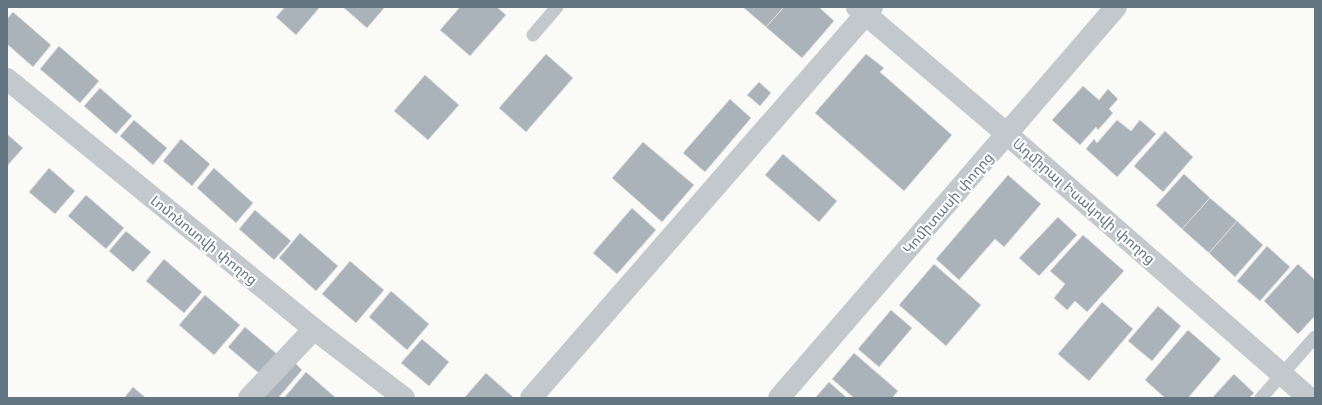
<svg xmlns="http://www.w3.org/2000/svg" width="1322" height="405" font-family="'Work Sans','Noto Sans Armenian',sans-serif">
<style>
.building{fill:#aab3b9;stroke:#dcdcda}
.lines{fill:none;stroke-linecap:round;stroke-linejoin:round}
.lane{stroke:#c3c8cc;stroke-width:13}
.street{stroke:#c3c8cc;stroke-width:22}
.labels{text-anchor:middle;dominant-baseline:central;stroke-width:4;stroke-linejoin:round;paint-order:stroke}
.street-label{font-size:14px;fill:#657683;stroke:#fff}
</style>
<rect width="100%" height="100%" fill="#fafaf8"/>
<g class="building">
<polygon points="285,7 320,7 296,35 276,17"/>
<polygon points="343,7 385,7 367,28"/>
<polygon points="460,7 497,7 506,15 470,56 440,30"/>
<polygon points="743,7 784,7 766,27"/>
<polygon points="784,7 819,7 834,21 802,58 766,27"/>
<polygon points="13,12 51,45 33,67 7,44 7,19"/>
<polygon points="59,46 99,81 80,103 40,69"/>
<polygon points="546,54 573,78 526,132 499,108"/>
<polygon points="866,54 884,68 880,72 952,135 904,191 815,113"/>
<polygon points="425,75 459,105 428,140 394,111"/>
<polygon points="759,82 771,93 760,106 747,95"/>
<polygon points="1083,86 1099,100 1108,89 1118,99 1109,109 1113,113 1098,130 1096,127 1080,145 1052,120"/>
<polygon points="100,88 132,116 116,134 84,106"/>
<polygon points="730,99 751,118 705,172 683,153"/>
<polygon points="134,120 167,148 153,165 120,136"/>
<polygon points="1117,120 1131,131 1140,120 1156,134 1117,177 1086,149 1094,139 1097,143"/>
<polygon points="1165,131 1193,157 1163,192 1134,166"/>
<polygon points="7,134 23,148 7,166"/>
<polygon points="181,139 210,164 192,186 163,161"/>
<polygon points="643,142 694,185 662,222 612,178"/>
<polygon points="783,154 837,201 819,222 765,175"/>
<polygon points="49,168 75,191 55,214 29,192"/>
<polygon points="214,168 253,203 236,223 197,188"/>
<polygon points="1184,174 1210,198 1182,229 1156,205"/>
<polygon points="1008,175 1041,204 1004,247 995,239 959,280 936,259"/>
<polygon points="86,195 124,228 106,249 68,216"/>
<polygon points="1210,198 1237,221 1209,253 1182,229"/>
<polygon points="632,208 656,230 617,274 593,253"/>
<polygon points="255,210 291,241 274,260 239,229"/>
<polygon points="1058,217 1077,235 1039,276 1019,258"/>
<polygon points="1237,221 1263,245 1235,277 1209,253"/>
<polygon points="126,231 151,252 133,272 109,251"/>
<polygon points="300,233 338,266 316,291 279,258"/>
<polygon points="1083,235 1124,271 1087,312 1075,301 1067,310 1054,298 1065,284 1050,271"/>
<polygon points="1267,246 1290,267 1260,301 1237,281"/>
<polygon points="164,259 202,292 184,313 146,281"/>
<polygon points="350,261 384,290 356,323 322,294"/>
<polygon points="934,264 981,305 946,346 899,305"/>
<polygon points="1298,264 1315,280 1315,316 1298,334 1264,301"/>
<polygon points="391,291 429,324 407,350 369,317"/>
<polygon points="205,295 240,325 214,355 179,325"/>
<polygon points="1102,302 1133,329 1089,381 1058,354"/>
<polygon points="1158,306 1181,326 1152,361 1128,341"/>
<polygon points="891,310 912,328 879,367 858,349"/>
<polygon points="245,327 277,354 260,374 228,347"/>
<polygon points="1188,330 1221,359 1188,398 1165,398 1145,380"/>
<polygon points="422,339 449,362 429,386 401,363"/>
<polygon points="854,353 898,391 892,398 854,398 832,379"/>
<polygon points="292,360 302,370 278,398 259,398"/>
<polygon points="306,372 336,398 284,398"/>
<polygon points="486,373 513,397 513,398 464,398"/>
<polygon points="1234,374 1254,393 1249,398 1212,398"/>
<polygon points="829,382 847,398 815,398"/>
<polygon points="133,387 146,398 124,398"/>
</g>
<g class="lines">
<g class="lane">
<polyline points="533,35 557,7"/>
<polyline points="1261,398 1315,337"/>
</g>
<g class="street">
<polyline points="857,7 1007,134 1309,398"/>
<polyline points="7,79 314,329 404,398"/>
<polyline points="249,398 314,329"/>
<polyline points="531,398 872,7"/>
<polyline points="779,398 1116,7"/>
</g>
</g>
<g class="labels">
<g class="street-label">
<text transform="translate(1084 201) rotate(41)">Ադմիրալ Իսակովի փողոց</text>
<text transform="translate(948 203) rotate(-49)">Կոմիտասի փողոց</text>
<text transform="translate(204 240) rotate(39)">Լոմոնոսովի փողոց</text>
</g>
</g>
<rect width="1322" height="405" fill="none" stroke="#657683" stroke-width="16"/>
</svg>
